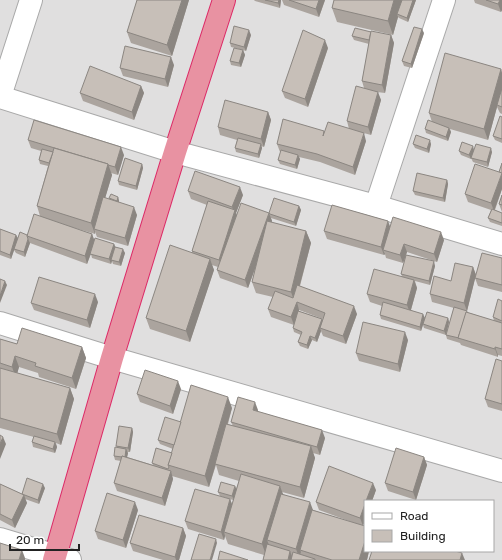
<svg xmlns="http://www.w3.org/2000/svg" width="502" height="560" font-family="Rubik,sans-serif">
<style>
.residential{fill:#e0dfdf;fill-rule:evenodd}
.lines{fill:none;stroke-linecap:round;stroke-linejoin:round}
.street-casing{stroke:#a9a9a9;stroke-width:24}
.highway-casing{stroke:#dc2a67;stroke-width:24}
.street{stroke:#fff;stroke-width:22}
.highway{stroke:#e892a2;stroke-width:22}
.wall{fill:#aba49e;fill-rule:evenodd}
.shaded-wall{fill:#8b8681}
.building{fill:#c7bfb8;stroke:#8b8681}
</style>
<rect width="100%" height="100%" fill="#f2efe9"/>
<path class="residential" d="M0,0H502V560H0ZM365,501H493V551H365Z"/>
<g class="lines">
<g class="street-casing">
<g id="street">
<polyline points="0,96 31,0"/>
<polyline points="0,97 175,152 376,206 502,244"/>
<polyline points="376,206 444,0"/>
<polyline points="0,323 112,358 502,471"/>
<polyline points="0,539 70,560"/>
</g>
</g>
<g class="highway-casing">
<polyline id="highway" points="54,560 112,358 175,152 224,0"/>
</g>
<use href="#street" class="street"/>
<use href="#highway" class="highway"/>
</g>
<g class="wall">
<polygon points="137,0 189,0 172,56 131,43 127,32"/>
<polygon points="254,0 281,0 280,8 255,1"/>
<polygon points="282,0 325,0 319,17 284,5"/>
<polygon points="334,0 416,0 408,22 399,18 398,17 393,35 337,22 332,8"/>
<polygon points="474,0 502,0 502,10 501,12 475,3"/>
<polygon points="371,32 391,35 394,43 385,93 377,92 381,100 371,135 349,129 347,121 364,88 362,81 369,44 354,40 352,36"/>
<polygon points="424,33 412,68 404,66 402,61"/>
<polygon points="251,35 246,51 243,50 245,55 241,67 231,65 230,61 243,50 231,47 230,43"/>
<polygon points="328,48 308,107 285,98 282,91"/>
<polygon points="174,65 168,87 123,76 120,68"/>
<polygon points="501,69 502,73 502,114 500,113 497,107 488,140 450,129 451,132 448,141 426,133 425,129 432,122 429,113"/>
<polygon points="141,86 144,93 134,120 83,101 80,93"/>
<polygon points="268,112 271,120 264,147 261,146 262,148 259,158 236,152 235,148 237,140 220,135 218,127"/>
<polygon points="502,117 502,143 495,140 493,136"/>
<polygon points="324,131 325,132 366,141 355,175 320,162 299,157 300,159 297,169 280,164 278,160 281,152 280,152 277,144"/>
<polygon points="28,140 124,155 118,175 111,173 112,175 105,198 110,199 109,198 118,197 119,201 119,202 137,215 128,246 97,237 95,232 95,234 68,226 92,234 94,240 114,244 115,247 125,253 121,266 113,264 112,261 111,264 92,258 91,254 87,264 30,243 25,257 16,253 14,250 11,259 0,255 0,229 16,235 18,238 27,235 40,216 37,206 48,166 40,164 39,160 41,151 31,148"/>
<polygon points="413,144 431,144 429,153 415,148"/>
<polygon points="474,150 492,152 488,167 473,162 471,158 472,155 471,159 461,155 459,151"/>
<polygon points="142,164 143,168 137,190 119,185 118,181"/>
<polygon points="447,180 448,184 445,202 415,195 413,191"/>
<polygon points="502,189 495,210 502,213 502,226 490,222 488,218 491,210 468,202 465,194"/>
<path d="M188,191L243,195L236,213L237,215L269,213L299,206L301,210L296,226L271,218L272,221L271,223L306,231L311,243L300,286L357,314L346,344L323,336L321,331L317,342L312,340L308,349L300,346L298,342L301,335L294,332L293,328L294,325L271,317L268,309L273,297L256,293L252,282L255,269L248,288L220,278L217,270L218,267L212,265L214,270L190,342L150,329L146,318L192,253V251L207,205L191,199ZM299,310L323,319V320L322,319L299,311Z"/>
<polygon points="502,195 502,212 499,204"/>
<polygon points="390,226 444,240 437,262 407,252 406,255 435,266 430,285 415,281 417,288 411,310 425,318 448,318 449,322 446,335 424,328 423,325 421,331 381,319 380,315 382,306 370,302 367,294 402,276 401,274 405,259 403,263 386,258 385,254 384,255 327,239 324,231"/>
<polygon points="502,258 502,292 478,286 475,278 467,311 467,312 494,321 493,317 502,301 502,356 498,355 498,357 461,345 460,343 447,339 446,335 454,308 432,302 430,294 473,267 476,275"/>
<polygon points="98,302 90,328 34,310 31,303"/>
<polygon points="0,339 17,344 82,347 86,358 76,389 39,377 38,373 19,367 17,373 70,388 74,399 61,445 56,443 57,447 55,453 33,447 32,442 34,437 0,428"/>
<polygon points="408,340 400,372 359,361 356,353"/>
<polygon points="502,361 502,411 488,407 485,399"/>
<polygon points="181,389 173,414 140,402 137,394"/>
<polygon points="232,408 228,424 233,426 231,422 258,410 258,412 325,438 320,455 313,453 315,458 304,498 282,492 283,494 313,510 357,524 319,510 316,502 376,490 372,501 365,501 363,526 369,551 367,560 263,560 264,555 228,544 225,536 224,540 188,529 185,521 230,499 232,504 233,500 220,496 218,492 236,489 239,481 219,475 216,465 209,487 172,476 173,479 165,506 117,491 114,483 121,461 115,460 114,456 117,447 116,446 132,428 133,432 130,452 127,452 128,453 127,457 153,465 152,463 172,453 173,449 160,444 158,440 181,422"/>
<polygon points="424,457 427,465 416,500 388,491 385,483"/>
<polygon points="0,484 22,494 45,488 39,504 25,499 27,503 15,528 0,520"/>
<polygon points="138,510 126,548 98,539 95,531"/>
<polygon points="183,528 186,536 179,560 163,560 133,551 130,543"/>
</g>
<g class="shaded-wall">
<polygon points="182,0 189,0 172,56 167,45"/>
<polygon points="279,0 281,0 280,8 278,3"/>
<polygon points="319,0 325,0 319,17 316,9"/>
<polygon points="394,0 404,0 397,14 398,17 393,35 388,21"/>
<polygon points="413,0 416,0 408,22 407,18"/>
<polygon points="500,0 502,0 502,10 501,12 498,4"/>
<polygon points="422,29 424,33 412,68 411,64"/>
<polygon points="249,30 251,35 246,51 244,47"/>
<polygon points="391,35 394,43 385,93 382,85"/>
<polygon points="325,40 328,48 308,107 305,99"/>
<polygon points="243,50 245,55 241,67 239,63"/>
<polygon points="171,57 174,65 168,87 165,79"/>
<polygon points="501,69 502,73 502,90 497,105 497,107 488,140 484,129"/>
<polygon points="141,86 144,93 134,120 132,112"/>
<polygon points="378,92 381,100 371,135 368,127"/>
<polygon points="268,112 271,120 264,147 261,139"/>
<polygon points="449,128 451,132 448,141 446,137"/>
<polygon points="364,133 366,141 355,175 353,167"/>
<polygon points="430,140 431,144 429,153 427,149"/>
<polygon points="261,144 262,148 259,158 258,154"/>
<polygon points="473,146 474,150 471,159 469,155"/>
<polygon points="121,147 124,155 118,175 115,167"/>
<polygon points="491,148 492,152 488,167 487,162"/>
<polygon points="298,155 300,159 297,169 295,165"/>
<polygon points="108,164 112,175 96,229 94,229 95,232 95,234 91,223"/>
<polygon points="142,164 143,168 137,190 136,186"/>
<polygon points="502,173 502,189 494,211 491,203"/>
<polygon points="447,180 448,184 445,202 443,198"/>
<polygon points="240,187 243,195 236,213 238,218 222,268 219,260 234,213 232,207"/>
<polygon points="118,197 119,201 118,205 117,201"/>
<polygon points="299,206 301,210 296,226 294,222"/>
<polygon points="134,207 137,215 128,246 125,238"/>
<polygon points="269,213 272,221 248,288 245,280"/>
<polygon points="388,221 391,229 383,250 385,254 384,255 381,247"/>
<polygon points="306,231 311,243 295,303 291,292"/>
<polygon points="441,232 444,240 437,262 434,254"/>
<polygon points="92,234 95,242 87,264 85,256"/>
<polygon points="16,235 18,239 11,259 10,255"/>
<polygon points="28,239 30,243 25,257 24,252"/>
<polygon points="114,244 116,248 111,264 109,259"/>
<polygon points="404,244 407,252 403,263 400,255"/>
<polygon points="123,249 125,253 121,266 119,262"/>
<polygon points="210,259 214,270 190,342 186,331"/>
<polygon points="434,261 435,266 430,285 429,281"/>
<polygon points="473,267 476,275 467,311 464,303"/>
<polygon points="414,280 417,288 410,313 407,305"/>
<polygon points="5,281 7,285 0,303 0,296"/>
<polygon points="95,294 98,302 90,328 87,320"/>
<polygon points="297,302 299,310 294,325 291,317"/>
<polygon points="354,306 357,314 346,344 343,336"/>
<polygon points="423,314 425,318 421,331 420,327"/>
<polygon points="448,318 449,322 446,335 444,331"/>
<polygon points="322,319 324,323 320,328 321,331 317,342 315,338"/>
<polygon points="405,332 408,340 400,372 398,364"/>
<polygon points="310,336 312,340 308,349 307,345"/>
<polygon points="82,347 86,358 76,389 72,378"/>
<polygon points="495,347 498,355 498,357 495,349"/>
<polygon points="15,356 19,367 16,378 12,367"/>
<polygon points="178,381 181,389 173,414 170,406"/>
<polygon points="70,388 74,399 61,445 57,434"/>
<polygon points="228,397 232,408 209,487 205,476"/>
<polygon points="255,402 258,410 256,418 253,410"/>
<polygon points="132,428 133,432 130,452 128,448"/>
<polygon points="322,430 325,438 320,455 317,447"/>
<polygon points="3,437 6,444 0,459 0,444"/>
<polygon points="55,442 57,447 55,453 53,449"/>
<polygon points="311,446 315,458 304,498 300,487"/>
<polygon points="126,449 128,453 126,462 124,458"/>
<polygon points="424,457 427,465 416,500 413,492"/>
<polygon points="171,471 173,479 165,506 162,498"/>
<polygon points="373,483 376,490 372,501 366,501"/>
<polygon points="43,484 45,488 39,504 38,500"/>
<polygon points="235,486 237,490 234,500 232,496"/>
<polygon points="280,486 284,497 267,540 269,545 266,555 262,544"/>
<polygon points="24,495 27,503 15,528 12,520"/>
<polygon points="230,499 233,507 224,532 225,536 224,540 221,532"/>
<polygon points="135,502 138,510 126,548 123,540"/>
<polygon points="310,502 313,510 300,550 301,552 299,557 296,549"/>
<polygon points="365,504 365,521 363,526 360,518"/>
<polygon points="183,528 186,536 179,560 176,560 175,557"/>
<polygon points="216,539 217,543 212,560 210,560"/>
<polygon points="365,541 365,551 369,551 367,560 359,560"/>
<polygon points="22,550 25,558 25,560 19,560"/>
<polygon points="290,551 293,559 293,560 288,560"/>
<polygon points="462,553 465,560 460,560"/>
</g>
<g class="building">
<polygon points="137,0 182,0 167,45 127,32"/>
<polygon points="265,0 279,0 278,3"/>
<polygon points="289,0 319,0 316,9"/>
<polygon points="334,0 394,0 388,21 332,8"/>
<polygon points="402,0 413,0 407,18 397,14"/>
<polygon points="486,0 500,0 498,4"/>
<polygon points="234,26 249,30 244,47 230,43"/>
<polygon points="414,27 422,29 411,64 402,61"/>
<polygon points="355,28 371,32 369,40 352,36"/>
<polygon points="303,30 325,40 305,99 282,91"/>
<polygon points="371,31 391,35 382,85 362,81"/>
<polygon points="125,46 171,57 165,79 120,68"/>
<polygon points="234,48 243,50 239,63 230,61"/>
<polygon points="445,53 501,69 484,129 429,113"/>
<polygon points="90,66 141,86 132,112 80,93"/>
<polygon points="356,86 378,92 368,127 347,121"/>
<polygon points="502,88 502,107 497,105"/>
<polygon points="225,100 268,112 261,139 218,127"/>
<polygon points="500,116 502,117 502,139 493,136"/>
<polygon points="283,119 324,131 323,136 328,122 364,133 353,167 317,154 277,144"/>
<polygon points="34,120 121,147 115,167 108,165 108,164 28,140"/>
<polygon points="428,120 449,128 446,137 425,129"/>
<polygon points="416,135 430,140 427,149 413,144"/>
<polygon points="238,138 261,144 258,154 235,148"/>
<polygon points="462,142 473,146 469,155 459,151"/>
<polygon points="476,144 491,148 487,162 471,158"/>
<polygon points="54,148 108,164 91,223 37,206"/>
<polygon points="42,149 53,152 49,163 39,160"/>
<polygon points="281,150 298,155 295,165 278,160"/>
<polygon points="125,158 142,164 136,186 118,181"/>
<polygon points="502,163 502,174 499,172"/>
<polygon points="475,164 502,173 491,203 465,194"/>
<polygon points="195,171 240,187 232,207 188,191"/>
<polygon points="417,173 447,180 443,198 413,191"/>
<polygon points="111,194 118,197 117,201 109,198"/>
<polygon points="502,195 502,205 499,204"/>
<polygon points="103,197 134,207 125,238 94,229"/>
<polygon points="274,198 299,206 294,222 270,214 269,213"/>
<polygon points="208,201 235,210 219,260 192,251"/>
<polygon points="241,203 269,213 245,280 217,270"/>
<polygon points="332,205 388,221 381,247 324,231"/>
<polygon points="492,209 502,213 502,223 488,218"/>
<polygon points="34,214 92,234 85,256 27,236"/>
<polygon points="393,217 441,232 434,254 404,244 400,255 383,250"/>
<polygon points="267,221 306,231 291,292 252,282"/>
<polygon points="0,229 16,235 10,255 0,251"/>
<polygon points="20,232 27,235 27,236 28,239 24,252 14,249"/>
<polygon points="95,238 114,244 109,259 90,254"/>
<polygon points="170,245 210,259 186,331 146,318"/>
<polygon points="115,247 123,249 119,262 111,260"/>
<polygon points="482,253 502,258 502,285 475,278"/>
<polygon points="406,255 434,261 429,281 401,274"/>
<polygon points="455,263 473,267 464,303 430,294 434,276 451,281"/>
<polygon points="374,269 414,280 407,305 367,294"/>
<polygon points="39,277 95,294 87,320 31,303"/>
<polygon points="0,279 5,281 0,296"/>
<polygon points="297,285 354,306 343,336 320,328 325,313 297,302 291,317 268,309 275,291 293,298"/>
<polygon points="498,299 502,301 502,321 493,317"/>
<polygon points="383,302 423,314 420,327 380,315"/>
<polygon points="454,307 467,311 458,338 459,338 446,335"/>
<polygon points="298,311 322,319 315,338 310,336 307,345 298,342 302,332 293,328"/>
<polygon points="427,312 448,318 444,331 423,324"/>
<polygon points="466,312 502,323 502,349 495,347 495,349 458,338"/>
<polygon points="363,322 405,332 398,364 356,353"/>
<polygon points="22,328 82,347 72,378 35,366 36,363 15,356 12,367 0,363 0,339 17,344"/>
<polygon points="496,359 502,361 502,404 485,399"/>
<polygon points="0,368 70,388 57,434 0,418"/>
<polygon points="145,370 178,381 170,406 137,394"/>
<polygon points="191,385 228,397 205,476 168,465"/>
<polygon points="238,397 255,402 253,410 322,430 317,447 231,422"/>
<polygon points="165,417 181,422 174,445 158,440"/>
<polygon points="226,424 311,446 300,487 215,464"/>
<polygon points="119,426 132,428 128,448 116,446"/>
<polygon points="0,435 3,437 0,444"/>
<polygon points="34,436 55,442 53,449 32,442"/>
<polygon points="115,447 126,449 125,457 122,456 122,457 114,456"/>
<polygon points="156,448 172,453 168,465 169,467 168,469 152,463"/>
<polygon points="396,448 424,457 413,492 385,483"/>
<polygon points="122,456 171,471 162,498 114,483"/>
<polygon points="329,466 373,483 366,501 365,501 365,504 360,518 316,502"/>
<polygon points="241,474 280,486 262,544 224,532"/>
<polygon points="27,478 43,484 38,500 22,494"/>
<polygon points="221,482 235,486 232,496 218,492"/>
<polygon points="0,484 24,495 12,520 0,514"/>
<polygon points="195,489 230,499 221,532 185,521"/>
<polygon points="107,493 135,502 123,540 95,531"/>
<polygon points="281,494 310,502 296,549 267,540"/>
<polygon points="312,510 365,526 365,541 359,560 332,560 300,550"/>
<polygon points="139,515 183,528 175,557 130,543"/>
<polygon points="199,534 216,539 210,560 191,560"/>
<polygon points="0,543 22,550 19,560 0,560"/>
<polygon points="267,544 290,551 288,560 263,560"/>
<polygon points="220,551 248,560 218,560"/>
<polygon points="372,551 455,551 462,553 460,560 369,560"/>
<polygon points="293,552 315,559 315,560 291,560"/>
</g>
<rect x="364" y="500" width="130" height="52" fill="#ffffff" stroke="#a7a7a7"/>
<rect x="372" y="513" width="20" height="6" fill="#ffffff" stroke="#a7a7a7"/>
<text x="400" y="520" font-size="12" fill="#222222">Road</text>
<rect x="372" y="530" width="20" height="12" fill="#c7bfb8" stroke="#a7a7a7"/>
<text x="400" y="540" font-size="12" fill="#222222">Building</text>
<path d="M10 544v6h69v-6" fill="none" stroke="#222222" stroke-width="2"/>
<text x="16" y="544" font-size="12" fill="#222222" stroke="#ffffff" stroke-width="3" paint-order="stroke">20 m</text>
</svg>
